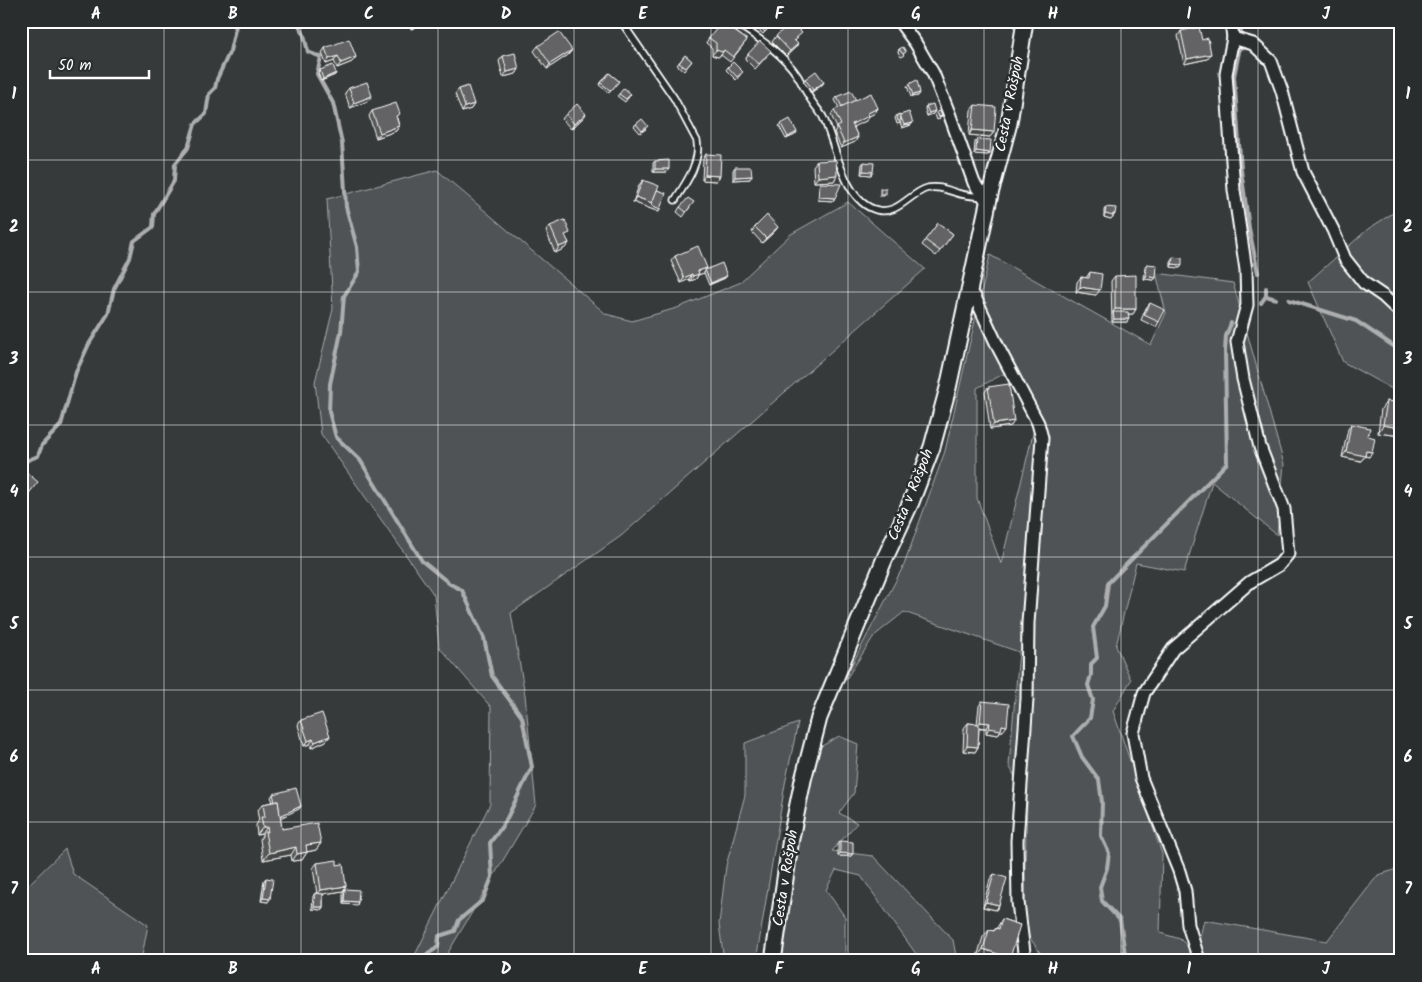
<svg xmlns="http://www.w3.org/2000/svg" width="1422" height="982" font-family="Kalam,sans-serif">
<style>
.green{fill:#505354;stroke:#a8a9aa;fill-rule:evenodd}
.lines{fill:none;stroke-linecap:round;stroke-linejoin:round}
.stream{stroke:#adaeaf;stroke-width:4}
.service-casing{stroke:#fff;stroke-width:9}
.minor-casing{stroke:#fff;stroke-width:15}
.tertiary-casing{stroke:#fff;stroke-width:19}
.service{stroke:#2a2d2e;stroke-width:5.5}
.minor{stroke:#2a2d2e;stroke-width:11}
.tertiary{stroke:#2a2d2e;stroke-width:15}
.wall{fill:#555657;stroke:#fff}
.shaded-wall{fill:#454647;stroke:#fff}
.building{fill:#636465;stroke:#fff}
.grid{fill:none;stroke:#fff;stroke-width:1;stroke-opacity:0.55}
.labels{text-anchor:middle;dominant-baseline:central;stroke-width:5;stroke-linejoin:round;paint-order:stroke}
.street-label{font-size:15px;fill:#fff;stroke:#2a2d2e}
.neatline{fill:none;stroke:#fff;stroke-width:2}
.grid-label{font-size:16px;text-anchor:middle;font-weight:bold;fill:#fff}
</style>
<rect width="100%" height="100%" fill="#373a3b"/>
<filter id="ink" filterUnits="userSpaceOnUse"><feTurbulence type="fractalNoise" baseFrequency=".02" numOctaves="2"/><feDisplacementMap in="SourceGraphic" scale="10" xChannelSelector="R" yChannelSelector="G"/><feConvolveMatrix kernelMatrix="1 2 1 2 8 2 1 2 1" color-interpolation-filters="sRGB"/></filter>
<g filter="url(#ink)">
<g class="green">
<polygon points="437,170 606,314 632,321 677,308 739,283 791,234 848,202 925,269 621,536 511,613 525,695 536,805 443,961 412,961 490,804 491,707 439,647 434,595 321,434 315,382 333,309 327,199"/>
<polygon points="1401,208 1401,394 1343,362 1308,282 1368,229"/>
<path d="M990,255L1151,345L1166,313L1156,273L1233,283L1284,464L1277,535L1212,482L1184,572L1136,563L1116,646L1131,680L1113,711L1162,854L1160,933L1180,939L1196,954L1204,920L1327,941L1378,875L1401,868V961H1046L1025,931V866L1027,802L1009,765L1019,652L904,612L874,636L837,693L904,565L945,451ZM1011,370L1038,413L1001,564L977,498V388Z"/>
<polygon points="798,723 785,784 756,961 724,961 719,924 726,866 745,795 745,743"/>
<polygon points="839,736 858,744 854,793 839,813 857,823 832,851 873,856 953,940 957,961 921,961 861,876 836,870 826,890 845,917 845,960 827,957 824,961 779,961 799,821 817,749"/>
<polygon points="65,849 73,874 148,925 141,961 21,961 21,892"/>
</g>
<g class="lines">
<g class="stream">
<polyline points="297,21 304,35 308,52 321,57 317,74 333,103 342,143 346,207 357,247 359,272 344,296 341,332 330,384 329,412 336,437 360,460 422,561 450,584 462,590 484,638 492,676 522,717 532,767 505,822 490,843 492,877 483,900 459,920 455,931 439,936 438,947 426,955 424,961"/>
<polyline points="1240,21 1241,34"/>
<polyline points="1240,47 1234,76 1241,170 1249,228 1258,273"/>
<polyline points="1266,296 1276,299"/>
<polyline points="1289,300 1356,321 1401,351"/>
<polyline points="1261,303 1266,296 1266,288"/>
<polyline points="21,463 38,456 42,445 61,425 76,372 89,344 108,314 114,289 130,258 134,241 153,227 154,214 174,181 175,164 188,148 195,124 206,114 209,94 215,88 217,79 230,51 237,21"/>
<polyline points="1126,961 1120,920 1102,901 1100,887 1107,868 1109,853 1101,836 1102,802 1099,780 1082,757 1073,736 1090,718 1093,700 1088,685 1091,675 1091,664 1097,658 1093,627 1105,606 1108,583 1227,463 1225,351 1226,336 1231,323"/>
</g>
<g class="service-casing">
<g id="service">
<path d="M621,21L674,98L697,141C701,162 686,183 675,200"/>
<path d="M733,21C756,37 782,52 797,75C801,81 804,89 808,95C812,103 819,110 823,117C836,144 843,202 877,210C899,215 909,193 928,188C939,186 947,190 957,193C966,196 975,196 984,197"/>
</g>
</g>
<g class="minor-casing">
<g id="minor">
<polyline points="899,21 916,44 933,73 949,113 974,183 988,203"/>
<polyline points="1233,38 1253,44 1271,61 1282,91 1303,172 1333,230 1345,259 1364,283 1383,296 1401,313"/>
<polyline points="970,294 975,297 999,349 1038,423 1042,438 1028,623 1027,699 1017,841 1018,902 1025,961"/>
<polyline points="1199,960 1188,925 1185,891 1179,871 1141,778 1133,733 1144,693 1173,649 1250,582 1279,565 1288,554 1284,509 1260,447 1243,379 1237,342 1247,305 1246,270 1234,190 1226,74 1233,38 1231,21"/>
</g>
</g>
<g class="tertiary-casing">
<polyline id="tertiary" points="773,961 791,838 803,780 819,718 885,558 911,502 932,447 948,388 990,194 1009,123 1025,21"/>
</g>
<use href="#service" class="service"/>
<use href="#minor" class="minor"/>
<use href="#tertiary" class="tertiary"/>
</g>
<g class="wall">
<polygon points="408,21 424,21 423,24 411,29"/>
<polygon points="758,21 772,25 763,34 754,26"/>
<polygon points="857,21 872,21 861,28"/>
<polygon points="734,30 747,40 730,62 721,55 718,57 712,55 712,48 706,43 709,38"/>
<polygon points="1181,31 1202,40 1207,59 1184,64 1178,36"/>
<polygon points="776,36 798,38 795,41 794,49 786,56 772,42"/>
<polygon points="538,46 572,50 568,55 547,69 534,51"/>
<polygon points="325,48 356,57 352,62 337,68 334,61 326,64 322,53"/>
<polygon points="899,49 904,55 901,57 898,52"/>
<polygon points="748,54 767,56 755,69 745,59"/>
<polygon points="685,55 692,61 684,71 677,65"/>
<polygon points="503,56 519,69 516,74 503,77 499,61"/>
<polygon points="728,67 741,74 736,80 726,70"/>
<polygon points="320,70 336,73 335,75 321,81 318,73"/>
<polygon points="609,73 619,81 609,93 599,85"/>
<polygon points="805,79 824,82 822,85 812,92 803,81"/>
<polygon points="909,84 920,93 918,96 911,97 907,86"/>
<polygon points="349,88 368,101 350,108 345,93"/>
<polygon points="459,89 474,104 471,109 462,112 455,94"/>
<polygon points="619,94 631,94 625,102 617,96"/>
<polygon points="837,97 856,100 878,108 875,113 869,116 866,121 853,126 858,137 855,142 841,148 834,132 837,128 831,115 834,110 839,108 835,100"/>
<polygon points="975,105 994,132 990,137 969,135 971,110"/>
<polygon points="926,106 935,111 933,114 927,116 925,109"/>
<polygon points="372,111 397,118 399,126 396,131 376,138 369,116"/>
<polygon points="937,112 940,119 937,120 935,115"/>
<polygon points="566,114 586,114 582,119 571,129 562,119"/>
<polygon points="897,115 900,115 913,123 911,125 902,128 900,122 900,123 897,124 895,118"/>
<polygon points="636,124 646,129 640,133 634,126"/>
<polygon points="781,124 797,132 795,135 786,139 779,126"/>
<polygon points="977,139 990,153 988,155 974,154 975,142"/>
<polygon points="706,154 720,176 716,181 702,180 703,159"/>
<polygon points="655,161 667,172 653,172 653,163"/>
<polygon points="817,161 837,175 834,181 814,182 813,166"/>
<polygon points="864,162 873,172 871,175 861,174 862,164"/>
<polygon points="735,167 750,179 733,180 733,170"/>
<polygon points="643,180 659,212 633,202 639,185"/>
<polygon points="820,183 834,201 818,200 819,186"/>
<polygon points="680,207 690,207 683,217 677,212"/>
<polygon points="1106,207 1115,214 1111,219 1104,217 1104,210"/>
<polygon points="938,223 953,234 936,256 922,245"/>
<polygon points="550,226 566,238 569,243 565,248 555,253 546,231"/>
<polygon points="755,227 778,227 774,232 762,243 752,232"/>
<polygon points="675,256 707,268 705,270 727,276 725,278 709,285 704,273 698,275 696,279 690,281 689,279 681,283 671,261"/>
<polygon points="1173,257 1182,265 1180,268 1171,267 1171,259"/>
<polygon points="1147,264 1154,280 1144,279 1145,266"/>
<polygon points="1090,272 1096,295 1076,292 1077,282 1081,277 1086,278"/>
<polygon points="1115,276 1136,309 1133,314 1128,314 1127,322 1112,322 1111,281"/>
<polygon points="1150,303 1159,322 1156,327 1141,320 1146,308"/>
<polygon points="988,387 1011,426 990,429 985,392"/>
<polygon points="1387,401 1401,403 1401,436 1378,433 1381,409"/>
<polygon points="1351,424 1368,436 1369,457 1365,456 1361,461 1342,457 1348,429"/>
<polygon points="982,701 1003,731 1000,731 998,735 986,733 986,728 979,728 978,747 975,752 963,751 964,728 968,723 977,724 979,706"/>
<polygon points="301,720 330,736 326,741 311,748 310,744 304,746 298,725"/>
<polygon points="273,794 301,806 299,809 280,817 282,829 321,843 316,850 307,852 302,860 292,861 291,855 263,860 260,839 262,836 262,834 257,835 256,825 259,820 257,811 263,804 273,802 271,797"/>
<polygon points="840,841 851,856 838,856 838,844"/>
<polygon points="317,863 337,865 346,886 343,891 323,894 323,907 321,910 312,909 313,896 315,893 317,894 313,868"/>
<polygon points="994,874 999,905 996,910 983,907 990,879"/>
<polygon points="266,878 268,902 261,901 264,880"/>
<polygon points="345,889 358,902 357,905 343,904 343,892"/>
<polygon points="1002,919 1020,925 977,957 983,937 989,930 993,931 996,928 997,928"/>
</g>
<g class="shaded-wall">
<polygon points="420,21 424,21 423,24 411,29 414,23"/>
<polygon points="867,21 872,21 861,28 865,23"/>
<polygon points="798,44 794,49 786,56 790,51"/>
<polygon points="572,50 568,55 547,69 550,64"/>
<polygon points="716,50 724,50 721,55 718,57 712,55"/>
<polygon points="1211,54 1207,59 1184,64 1187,59"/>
<polygon points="338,56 334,61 326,64 329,59"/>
<polygon points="356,57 352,62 337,68 341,63"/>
<polygon points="519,69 516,74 503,77 507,72"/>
<polygon points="336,73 335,75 321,81 323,79"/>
<polygon points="824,82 822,85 812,92 813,90"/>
<polygon points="920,93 918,96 911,97 913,95"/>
<polygon points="372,96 368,101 350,108 354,103"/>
<polygon points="474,104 471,109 462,112 465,107"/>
<polygon points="878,108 875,113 869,116 866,121 848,129 852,124 868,113"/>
<polygon points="935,111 933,114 927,116 929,113"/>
<polygon points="586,114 582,119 571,129 574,124"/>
<polygon points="913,123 911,125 902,128 904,125"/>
<polygon points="399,126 396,131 376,138 380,133"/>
<polygon points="972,130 994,132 990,137 969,135"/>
<polygon points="797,132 795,135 786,139 788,137"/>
<polygon points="858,137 855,142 841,148 844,143"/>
<polygon points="976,151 990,153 988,155 974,154"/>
<polygon points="655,169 669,169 667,172 653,172"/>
<polygon points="863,171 873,172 871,175 861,174"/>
<polygon points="705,175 720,176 716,181 702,180"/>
<polygon points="837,175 834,181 814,182 818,177"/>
<polygon points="752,176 750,179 733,180 735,177"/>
<polygon points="880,194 886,194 884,196 878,196"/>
<polygon points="636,197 652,203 660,209 659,212 633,202"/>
<polygon points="819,197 835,198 834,201 818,200"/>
<polygon points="1105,214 1115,214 1111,219 1104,217"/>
<polygon points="778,227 774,232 762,243 766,238"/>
<polygon points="569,243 565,248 555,253 559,247"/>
<polygon points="1172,264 1182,265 1180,268 1171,267"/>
<polygon points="707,268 704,273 698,275 696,279 690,281 693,276 698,271"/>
<polygon points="692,274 689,279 681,283 684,278"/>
<polygon points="727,276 725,278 709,285 711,283"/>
<polygon points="1146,276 1156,278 1154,280 1144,279"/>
<polygon points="1080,287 1100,290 1096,295 1076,292"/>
<polygon points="1115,309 1136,309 1133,314 1113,314 1113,312"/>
<polygon points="1114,319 1129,319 1127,322 1112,322"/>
<polygon points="1014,421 1011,426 990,429 994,424"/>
<polygon points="1383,425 1401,428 1401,436 1378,433"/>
<polygon points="1366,451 1372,452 1369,457 1365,456 1361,461 1342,457 1346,452"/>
<polygon points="980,722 990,723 986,728 977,727"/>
<polygon points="1002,725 1007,726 1003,731 1000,731 998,735 986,733 989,728"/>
<polygon points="330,736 326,741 311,748 315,742"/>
<polygon points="313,739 310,744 304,746 308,741"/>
<polygon points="967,746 978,747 975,752 963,751"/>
<polygon points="301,806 299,809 278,819 279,816"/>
<polygon points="263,827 267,827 262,834 257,835"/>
<polygon points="321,843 316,850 301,853 306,845"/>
<polygon points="296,847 291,855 263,860 269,853"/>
<polygon points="307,852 302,860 292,861 297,854"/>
<polygon points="840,853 853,854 851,856 838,856"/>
<polygon points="346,886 343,891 317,895 321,890"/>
<polygon points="263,898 270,899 268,902 261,901"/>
<polygon points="344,901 358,902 357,905 343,904"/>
<polygon points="986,902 999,905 996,910 983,907"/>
<polygon points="314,907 323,907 321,910 312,909"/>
<polygon points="983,949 1010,958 1008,961 991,961 977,957"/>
</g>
<g class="building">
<polygon points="723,21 735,21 738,24 733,30 747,40 733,57 724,50 722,52 716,50 716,43 709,38"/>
<polygon points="758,21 773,21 774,22 765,32 756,23"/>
<polygon points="791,22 802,33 794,40 798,44 790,51 776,36"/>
<polygon points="1199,27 1202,40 1208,38 1211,54 1187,59 1181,31"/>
<polygon points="559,32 572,50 550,64 538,46"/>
<polygon points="349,39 356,57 341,63 338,56 329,59 325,48"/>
<polygon points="760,41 771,51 759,64 748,54"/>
<polygon points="903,47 906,52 903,54 899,49"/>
<polygon points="515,53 519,69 507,72 503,56"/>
<polygon points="685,55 692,61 686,68 679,63"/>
<polygon points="733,62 743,72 737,77 728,67"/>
<polygon points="333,65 336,73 323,79 320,70"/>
<polygon points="816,71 824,82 813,90 805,79"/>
<polygon points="609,73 619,81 611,91 601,83"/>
<polygon points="917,80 920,93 913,95 909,84"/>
<polygon points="367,82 372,96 354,103 349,88"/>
<polygon points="468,86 474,104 465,107 459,89"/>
<polygon points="624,88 631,94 626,99 619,94"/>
<polygon points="851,91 856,100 842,107 837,97"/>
<polygon points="871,93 878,108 868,113 869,116 852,124 858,137 844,143 837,127 841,125 834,110"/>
<polygon points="396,103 400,114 396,116 399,126 380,133 372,111"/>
<polygon points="577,104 586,114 574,124 566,114"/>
<polygon points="933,104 935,111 929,113 926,106"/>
<polygon points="975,105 996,107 994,132 972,130"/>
<polygon points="940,111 942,116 939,117 937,112"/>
<polygon points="909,112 913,123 904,125 900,115"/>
<polygon points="900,114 901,121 898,121 897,115"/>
<polygon points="642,119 648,126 642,131 636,124"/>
<polygon points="790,119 797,132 788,137 781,124"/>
<polygon points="977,139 991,140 990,153 976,151"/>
<polygon points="706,154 721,155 720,176 705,175"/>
<polygon points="669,160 669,169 655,169 655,161"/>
<polygon points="836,160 837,175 818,177 817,161"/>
<polygon points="864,162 874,163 873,172 863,171"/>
<polygon points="735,167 751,167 752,176 735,177"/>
<polygon points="643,180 659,186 652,203 636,197"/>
<polygon points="820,183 841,184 835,198 819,197"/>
<rect x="880" y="189" width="6" height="5"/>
<polygon points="657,190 666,193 660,209 651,205 652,203"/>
<polygon points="688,198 694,202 686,212 680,207"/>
<polygon points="1106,207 1116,208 1115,214 1113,214 1113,216 1105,214"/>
<polygon points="767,215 778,227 766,238 755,227"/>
<polygon points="565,220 570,233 565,235 569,243 559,247 550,226"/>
<polygon points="938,223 953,234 940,251 925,240"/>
<polygon points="698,246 707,268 698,271 699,274 693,276 692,274 684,278 675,256"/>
<polygon points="1173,257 1182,258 1182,265 1172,264"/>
<polygon points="722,263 727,276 711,283 705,270"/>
<polygon points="1147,264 1157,265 1156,278 1146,276"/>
<polygon points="1090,272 1102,274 1100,290 1080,287 1081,277 1089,278"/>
<polygon points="1136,275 1136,309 1115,309 1115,276"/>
<polygon points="1150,303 1165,310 1159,322 1144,315"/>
<polygon points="1113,312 1128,312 1129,319 1114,319"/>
<polygon points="1009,384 1014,421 994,424 988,387"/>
<polygon points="1387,401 1401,403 1401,428 1383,425"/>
<polygon points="1351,424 1370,428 1368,436 1375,438 1372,452 1366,451 1365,456 1346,452"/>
<polygon points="25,471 38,482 22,502 21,501 21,476"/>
<polygon points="982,701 1009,704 1007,726 1002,725 1001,730 989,728 990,723 980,722"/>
<polygon points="322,713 330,736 315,742 313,739 308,741 301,720"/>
<polygon points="968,723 979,724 978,747 967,746"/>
<polygon points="296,788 301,806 280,816 278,801 275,802 273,794"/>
<polygon points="278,801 282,829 317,823 321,843 306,845 307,852 297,854 296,847 269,853 265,832 268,832 267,827 263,827 261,817 265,817 263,804"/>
<polygon points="840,841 853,842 853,854 840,853"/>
<polygon points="337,860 337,865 343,864 346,886 321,890 317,863"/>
<polygon points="994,874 1007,878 999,905 986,902"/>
<polygon points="266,878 273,879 270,899 263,898"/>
<polygon points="345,889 359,890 358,902 344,901"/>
<polygon points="315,893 323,894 323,907 314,907"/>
<polygon points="1002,919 1020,925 1010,958 983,949 989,930 994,931 996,928 999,929"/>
</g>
</g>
<path class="grid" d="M164,21V961M301,21V961M438,21V961M574,21V961M711,21V961M848,21V961M984,21V961M1121,21V961M1258,21V961M21,160H1401M21,292H1401M21,425H1401M21,557H1401M21,690H1401M21,822H1401"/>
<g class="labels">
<g class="street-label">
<text transform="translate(1010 104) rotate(-79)">Cesta v Rošpoh</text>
<text transform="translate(911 495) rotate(-68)">Cesta v Rošpoh</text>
<text transform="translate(786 878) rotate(-81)">Cesta v Rošpoh</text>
</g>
</g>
<rect width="1422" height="982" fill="none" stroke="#2a2d2e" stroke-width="55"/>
<path d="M50 70v8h99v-8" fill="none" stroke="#ffffff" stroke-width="2.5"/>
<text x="58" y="70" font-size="15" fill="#ffffff" stroke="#2a2d2e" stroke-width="4" paint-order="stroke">50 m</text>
<rect x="28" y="28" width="1366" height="926" class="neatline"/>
<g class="grid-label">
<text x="96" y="19">A</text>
<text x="233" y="19">B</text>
<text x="369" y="19">C</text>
<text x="506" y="19">D</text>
<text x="643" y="19">E</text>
<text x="779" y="19">F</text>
<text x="916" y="19">G</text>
<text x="1053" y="19">H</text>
<text x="1189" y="19">I</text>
<text x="1326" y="19">J</text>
<text x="14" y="99">1</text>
<text x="1408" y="99">1</text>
<text x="14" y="232">2</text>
<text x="1408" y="232">2</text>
<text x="14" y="364">3</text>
<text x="1408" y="364">3</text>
<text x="14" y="497">4</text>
<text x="1408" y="497">4</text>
<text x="14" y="629">5</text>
<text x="1408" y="629">5</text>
<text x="14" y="762">6</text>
<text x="1408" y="762">6</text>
<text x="14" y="894">7</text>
<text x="1408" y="894">7</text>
<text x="96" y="974">A</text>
<text x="233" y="974">B</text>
<text x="369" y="974">C</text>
<text x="506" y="974">D</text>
<text x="643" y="974">E</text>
<text x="779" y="974">F</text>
<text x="916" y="974">G</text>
<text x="1053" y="974">H</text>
<text x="1189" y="974">I</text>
<text x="1326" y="974">J</text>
</g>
</svg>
